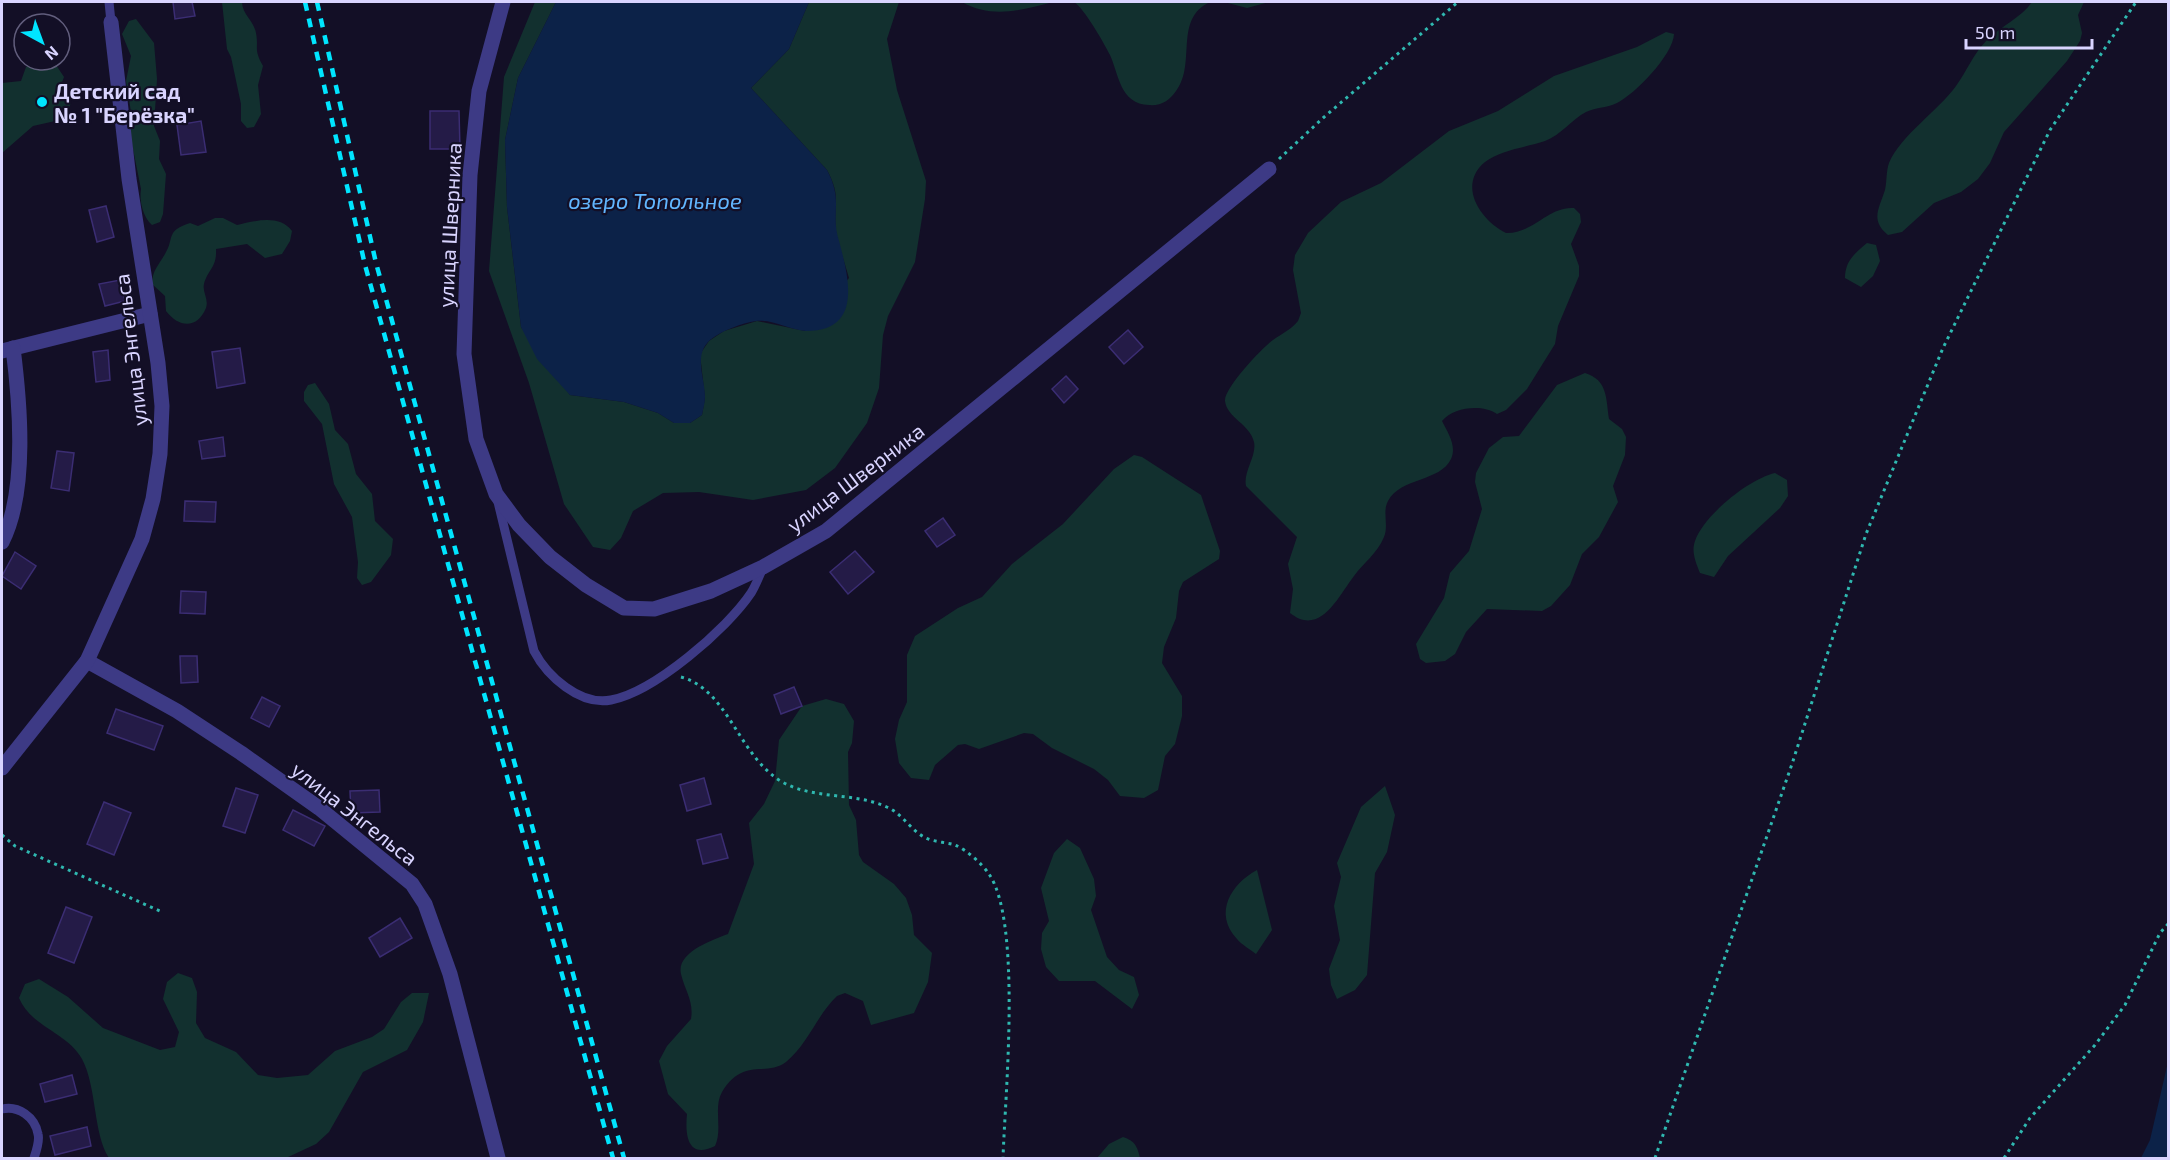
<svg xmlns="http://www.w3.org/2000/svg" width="2170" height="1160" font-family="'Exo 2',sans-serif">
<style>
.green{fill:#12302f}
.water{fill:#0c2248}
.building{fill:#241b47;stroke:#3b2d73;stroke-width:1.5}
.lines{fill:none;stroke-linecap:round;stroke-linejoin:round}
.path{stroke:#2fb8b0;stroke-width:3;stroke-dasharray:3 4.5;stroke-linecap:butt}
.lane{stroke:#3d3a85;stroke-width:9}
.street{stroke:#3d3a85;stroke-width:15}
.rail{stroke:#00e5ff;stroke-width:4.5;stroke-dasharray:9 8;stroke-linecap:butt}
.poi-dot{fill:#00e5ff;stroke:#130f26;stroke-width:2}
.labels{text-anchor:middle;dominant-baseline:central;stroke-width:4.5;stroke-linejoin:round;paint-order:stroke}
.poi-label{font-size:21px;font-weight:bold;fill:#d9d4ff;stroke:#130f26;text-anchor:start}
.street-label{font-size:21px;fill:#d9d4ff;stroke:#130f26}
.water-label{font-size:22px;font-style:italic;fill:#62b6ff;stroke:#130f26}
</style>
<rect width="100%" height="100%" fill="#130f26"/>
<g class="green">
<path d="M222,2H242C242,14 254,21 256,33C259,49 253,48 263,66L258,85L261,114L254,127L247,128L241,121V104L231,57L227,49Z"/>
<path d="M535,2H556L518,78L505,140L507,207L521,327L570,395L624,402L658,413L674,423H690L702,415L705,398L700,354L709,341L724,331L757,321L805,331L849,278C845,263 838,246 836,231C833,204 842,198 827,170L751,88L789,49L809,2H899L887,39L897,90L926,181L925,199L915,262L888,316L883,335L879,388L867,423L835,468L806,490L753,500L699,492L663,493L633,511L621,538L610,550L593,547L564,504L529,383L489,271L504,77Z"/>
<path d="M962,2H1053C1022,10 992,19 962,2Z"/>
<path d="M1074,2H1210C1173,19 1197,64 1176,91C1169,101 1161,106 1149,105C1120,104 1119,75 1110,55C1104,43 1084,8 1074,2Z"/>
<polygon points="1224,2 1269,2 1247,8"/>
<path d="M2032,2H2084L2078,15L2082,33L2080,41L2067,61L2004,132L1990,163L1978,179L1961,192L1934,203L1902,232L1888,235C1870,220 1879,209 1885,190C1887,182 1886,171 1889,163C1900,136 1939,110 1956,86C1967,71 1973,54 1987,40C2001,26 2021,18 2032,2Z"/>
<path d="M136,19L154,43L157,79L154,126L160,141L159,159L166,174L163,214L160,222L152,225C143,217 139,201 141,189L129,129L131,112L126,81L131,56L122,34L129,21Z"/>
<path d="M1666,32L1674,34C1673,55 1635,94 1617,103C1608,108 1596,107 1586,112C1572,119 1561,135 1545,141C1527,147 1500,150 1485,162C1457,185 1480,220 1506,233C1533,234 1548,206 1574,208L1580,214L1581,222L1571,244L1579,266V276L1558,326L1555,344L1527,389L1506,410L1497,414C1482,404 1454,407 1442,421C1448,433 1457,446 1451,459C1440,482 1401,477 1388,501C1382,512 1389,525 1384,537C1377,554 1364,562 1354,576C1338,597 1320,637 1290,613L1293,589L1288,564L1297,537L1246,486C1243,471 1257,456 1254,442C1250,424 1227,418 1225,401C1224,388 1262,348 1273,340C1281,334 1292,329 1298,321L1301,313L1293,270L1295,255L1308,233L1341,202L1381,183L1449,131L1498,111L1554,76L1637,47Z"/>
<polygon points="37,60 57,60 56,65 64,77 61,85 64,91 70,95 71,103 64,119 33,126 2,153 2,83 21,81 26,67"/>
<path d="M215,218H223L237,225C255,221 279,214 292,231L290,241L282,254L265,258L247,244L216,249C217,268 208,269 204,284C202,292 209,299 206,308C197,330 178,327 166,311L165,296L152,284C152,270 159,265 165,254C175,238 165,231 190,223L198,226Z"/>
<path d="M1867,243L1876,245L1880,261L1873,276L1861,287L1845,278C1845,261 1855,253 1867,243Z"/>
<path d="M1585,373C1608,380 1606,399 1609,419L1622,429L1626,437L1625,455L1613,486L1618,502L1599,537L1582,554L1570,585L1551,606L1542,611L1487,609L1466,632L1455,654L1445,661L1426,663L1420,659L1416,644L1444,598L1450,573L1469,551L1482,509L1475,482L1476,473L1489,448L1503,437L1519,436L1557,385Z"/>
<polygon points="315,383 329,404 335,430 348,444 356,474 372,494 375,521 393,539 391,555 371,582 362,585 357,578 358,562 352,517 334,484 322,424 304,401 304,392 308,385"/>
<polygon points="1134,455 1142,457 1201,495 1220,551 1219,559 1183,582 1179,591 1176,618 1164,647 1162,663 1182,696 1182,716 1175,744 1165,756 1158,790 1144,798 1120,796 1108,780 1094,769 1052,748 1033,734 1024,733 979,749 965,744 958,745 935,765 929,780 911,778 899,763 895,739 899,720 907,702 907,655 915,636 958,608 982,597 1012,564 1063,524 1114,469"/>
<path d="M1775,473L1787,480L1788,496L1780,508L1728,556L1714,577L1700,573C1696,563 1691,552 1695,541C1704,515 1749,479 1775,473Z"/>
<path d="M826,699L844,704L854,721L852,743L848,752L849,805L856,820L859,855L863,862L894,884L906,898L912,915L914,935L932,953L928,982L914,1013L871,1025L863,1001L845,993L837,996C817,1015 808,1044 786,1062C766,1077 743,1057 722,1092C713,1108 723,1129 715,1146C687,1160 685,1134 687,1114L668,1094L659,1061L667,1046L691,1019C694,1001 685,991 681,974C676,952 713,940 728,934L754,864L749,823L764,804L775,781L779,740L802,706Z"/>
<polygon points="1385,786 1395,815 1387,852 1375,873 1367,975 1355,990 1337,999 1331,985 1329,969 1340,940 1334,906 1341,877 1337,863 1361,807"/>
<polygon points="1067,839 1080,848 1094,879 1096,896 1091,910 1107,957 1119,970 1134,977 1139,995 1132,1009 1095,981 1059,981 1046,967 1041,949 1042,933 1049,921 1041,888 1054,853"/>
<path d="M1257,870L1272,930L1256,954C1250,949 1242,945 1237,939C1213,913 1231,884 1257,870Z"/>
<path d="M178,973L192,978L197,992L196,1023L205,1038L236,1052L258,1075L277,1078L308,1075L335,1051L372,1037L384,1029L401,1002L412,993H429L423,1022L407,1050L363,1072L329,1132L316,1144L286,1158H109C93,1134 97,1087 82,1059C67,1032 31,1027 19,998L25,984L39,979L68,997L103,1028L160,1050L175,1047L179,1032L163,999L167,982Z"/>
<path d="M1123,1137C1135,1141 1137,1146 1140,1158H1097L1109,1144Z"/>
</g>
<g class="water">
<path d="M556,2H809L789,49L751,88L827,170C844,202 830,213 839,241C849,278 863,331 806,331C789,330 772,319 756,321C742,323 721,331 710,340C693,355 705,378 705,397C705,403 703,409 702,415L690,423H674L658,413L624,402L570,395L537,359L521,327L507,207L505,140L518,78Z"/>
<polygon points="2168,1062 2168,1158 2141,1158 2150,1140"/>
</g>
<g class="building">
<polygon points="173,2 192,2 195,16 175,19"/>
<polygon points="430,111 459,111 460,149 430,149"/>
<polygon points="201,121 206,152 181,155 177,125"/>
<polygon points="106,206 114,237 97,242 89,210"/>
<polygon points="120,280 125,301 105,306 99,284"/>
<polygon points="1128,330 1143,347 1124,364 1109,347"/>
<polygon points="240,348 245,383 217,388 212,352"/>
<polygon points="108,350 110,380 96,382 93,352"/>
<polygon points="1066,376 1078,389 1064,403 1052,389"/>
<polygon points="223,437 225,456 202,459 199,441"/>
<polygon points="57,451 74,453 69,491 51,488"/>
<polygon points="185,501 216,502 215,522 184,521"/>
<polygon points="943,518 955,535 937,547 925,531"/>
<polygon points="855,551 874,572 848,594 830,572"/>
<polygon points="15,552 36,566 21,589 2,576"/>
<polygon points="181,591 206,592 205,614 180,613"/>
<polygon points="180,656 197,656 198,682 181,683"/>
<polygon points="794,687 802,706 781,714 774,695"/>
<polygon points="262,697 280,706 269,727 251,718"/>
<polygon points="116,709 163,726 154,750 107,733"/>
<polygon points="704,778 711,804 687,811 680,785"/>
<polygon points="236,788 258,795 245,833 223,826"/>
<polygon points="379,790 380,812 351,813 350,791"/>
<polygon points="104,802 131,813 114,855 87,844"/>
<polygon points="293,810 325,826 314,846 283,830"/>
<polygon points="721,834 728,858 703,864 697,840"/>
<polygon points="66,907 92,917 74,963 48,953"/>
<polygon points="400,918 412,938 380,957 369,938"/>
<polygon points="72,1075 77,1094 45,1102 40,1084"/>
<polygon points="87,1127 91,1146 55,1155 50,1136"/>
</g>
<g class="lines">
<g class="path">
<polyline points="1279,159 1323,118 1458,2"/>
<path d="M681,677C728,690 737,752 779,780C812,801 855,791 889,808C903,815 911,830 924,837C933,842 945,842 955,845C967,850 982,864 989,874C1022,922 1005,1096 1003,1158"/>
<polyline points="2,835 15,846 162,912"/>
<polyline points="1655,1158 1792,764 1866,534 1943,348 2050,130 2136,2"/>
<polyline points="2004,1158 2030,1118 2095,1045 2125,1005 2160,933 2168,924"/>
</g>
<g class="lane">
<polyline points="109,2 111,22"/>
<path d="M498,502L534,651C547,676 580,706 611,700C654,692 727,629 751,593C756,585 759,576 763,568"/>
<path d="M2,1109C18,1105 35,1117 38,1134C40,1141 36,1152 34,1158"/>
</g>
<g class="street">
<polyline points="503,2 479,91 470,175 464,354 476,439 496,494 519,525 550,557 586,585 624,608 654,609 711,591 763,567 826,531 1269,169"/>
<polyline points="2,351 150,314"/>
<path d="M2,542C28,491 20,403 13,348"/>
<polyline points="87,661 177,711 241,753 319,808 412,884 425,904 450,974 498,1158"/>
<polyline points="2,768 87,661 142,539 153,499 160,454 162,406 158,363 129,179 111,22"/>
</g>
<g class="rail">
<polyline points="305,2 365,265 613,1158"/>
<polyline points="317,2 376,263 624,1158"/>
</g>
</g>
<circle class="poi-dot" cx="42" cy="102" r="6"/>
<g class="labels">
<g class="poi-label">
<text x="54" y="90">Детский сад<tspan x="54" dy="24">№ 1 "Берёзка"</tspan></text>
</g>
<g class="street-label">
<text transform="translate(449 225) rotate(-87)">улица Шверника</text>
<text transform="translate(130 350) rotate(-97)">улица Энгельса</text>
<text transform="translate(855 477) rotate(-37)">улица Шверника</text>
<text transform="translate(355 813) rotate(38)">улица Энгельса</text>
</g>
<g class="water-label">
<text x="655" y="200">озеро Топольное</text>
</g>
</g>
<rect width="2170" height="1160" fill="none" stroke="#d9d4ff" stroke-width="6"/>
<g transform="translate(42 42) rotate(139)"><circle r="28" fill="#130f26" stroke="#625e7d" stroke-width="1.5"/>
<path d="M0-4.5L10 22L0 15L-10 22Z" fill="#00e5ff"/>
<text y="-9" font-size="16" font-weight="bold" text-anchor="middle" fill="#d9d4ff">N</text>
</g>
<path d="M1966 39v9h126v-9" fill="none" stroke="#d9d4ff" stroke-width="3"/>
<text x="1975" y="39" font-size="18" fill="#d9d4ff" stroke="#130f26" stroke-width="4.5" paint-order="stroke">50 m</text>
</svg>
